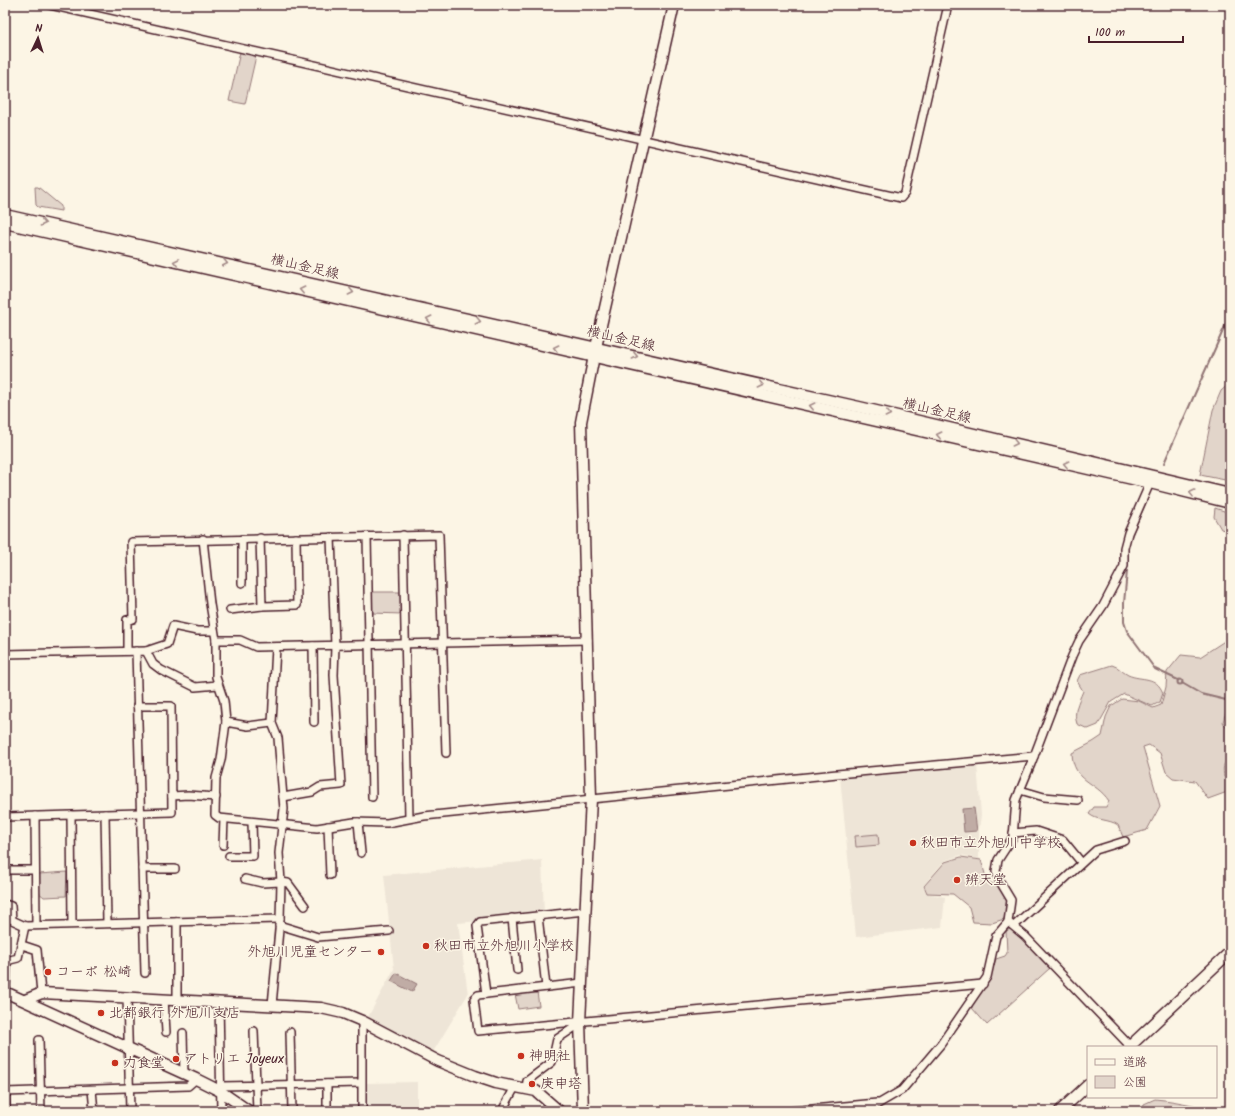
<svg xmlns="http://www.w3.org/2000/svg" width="1235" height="1116" font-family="Kalam,'Klee One',sans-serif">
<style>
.built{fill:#eee5d7}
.green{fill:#e2d5ca;stroke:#967a7a}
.water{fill:#c0aca5;stroke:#917474}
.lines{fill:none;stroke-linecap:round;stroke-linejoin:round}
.stream{stroke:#917474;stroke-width:2}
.street-casing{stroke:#4a1f2b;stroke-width:10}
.secondary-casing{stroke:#4a1f2b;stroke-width:13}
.street{stroke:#fcf5e5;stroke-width:7}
.secondary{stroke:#fcf5e5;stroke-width:10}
.oneway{stroke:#a38a88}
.poi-dot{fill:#c8321e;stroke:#fcf5e5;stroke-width:1.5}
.labels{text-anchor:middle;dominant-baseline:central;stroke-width:3;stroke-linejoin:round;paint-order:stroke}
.street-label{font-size:14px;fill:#4a1f2b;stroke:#fcf5e5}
.poi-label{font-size:14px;fill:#4a1f2b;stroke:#fcf5e5;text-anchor:start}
</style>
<rect width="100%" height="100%" fill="#fcf5e5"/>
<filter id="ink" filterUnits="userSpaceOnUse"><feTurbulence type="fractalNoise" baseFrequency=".025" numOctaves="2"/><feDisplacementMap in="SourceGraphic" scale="8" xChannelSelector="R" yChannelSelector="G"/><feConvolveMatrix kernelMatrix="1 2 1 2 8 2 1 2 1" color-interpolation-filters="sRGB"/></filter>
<g filter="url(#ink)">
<g class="built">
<polygon points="977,764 981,815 979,830 979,859 961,855 944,861 923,886 926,893 945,897 942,927 856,937 840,777"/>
<polygon points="542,860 544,915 458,923 468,994 433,1052 367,1019 394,969 384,875"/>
<polygon points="417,1082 417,1111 366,1111 365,1083"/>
</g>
<g class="green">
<polygon points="240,52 256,56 245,104 229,101"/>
<polygon points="35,187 38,187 61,206 61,211 38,207 36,205"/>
<polygon points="1230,383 1230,481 1200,475 1213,410 1221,391"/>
<polygon points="1215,508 1230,513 1230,532 1221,529 1214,517"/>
<polygon points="371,592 401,592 402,614 372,613"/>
<path d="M1230,635V708L1225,715L1223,722L1230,732V759C1222,762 1223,770 1224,777L1230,779V791L1208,799L1195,781L1173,778L1166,772L1160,753L1149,745L1143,747L1160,806L1147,830L1123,837L1118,825C1109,819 1097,821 1089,814L1094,807H1106L1109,801C1096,781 1073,782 1072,753L1093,742L1102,736L1106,717L1111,706L1122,699L1139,701L1153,708L1161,705L1166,687L1167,672L1181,655L1200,657L1223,642Z"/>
<path d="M1112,665C1119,667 1122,672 1128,675C1142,681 1156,675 1163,693L1160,702L1152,706L1124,694L1111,702L1098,725L1088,729L1077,724C1073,712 1078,703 1083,691L1077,681L1080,675Z"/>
<polygon points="878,834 879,845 856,847 855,836"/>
<polygon points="961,857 981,860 987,881 1001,888 1008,901 1004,919 992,923 973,922 969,907 953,894 927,893 924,886 945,862"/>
<polygon points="67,872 66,896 44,897 38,892 39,874"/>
<polygon points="1010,929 1014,930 1050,968 987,1025 972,1008 972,1005 989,979 996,959 1005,956 1007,953 1006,931"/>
<polygon points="537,992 539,1006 518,1009 515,994"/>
<path d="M1155,1099C1180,1101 1205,1109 1230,1111H1142L1144,1104Z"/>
</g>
<g class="water">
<polygon points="974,808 977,831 964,832 962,809"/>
<polygon points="396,973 417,984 412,992 391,981"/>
</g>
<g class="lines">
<g class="stream">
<polyline points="1164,463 1230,315"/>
<polyline points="1128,556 1128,543 1148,497"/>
<polyline points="1127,571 1124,603 1124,622 1127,631 1155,669 1178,680"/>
<circle cx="1180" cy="682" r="2.5"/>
<polyline points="1182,683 1201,694 1230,701"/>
</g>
<g class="street-casing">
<g id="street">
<polyline points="50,5 901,198 905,193 948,5"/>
<polyline points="403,535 409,818"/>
<polyline points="367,536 372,797"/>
<polyline points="260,538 262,606 297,605 296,538"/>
<polyline points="203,539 210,604 216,640 216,677 224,701 226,722 221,760 216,778 215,815 219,818 317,828 354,822 387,823 424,816 837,774 1034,756"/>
<polyline points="242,539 242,583"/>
<polyline points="230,610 262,606"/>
<polyline points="216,640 240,640 256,647 588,640"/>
<polyline points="313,646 314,722"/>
<polyline points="127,651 127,620 133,619 131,542 439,535 446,753"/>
<polyline points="136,651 145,973"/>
<polyline points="146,651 167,644 173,626 197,631 214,631"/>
<polyline points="5,654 146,651 153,664 161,670 195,687 218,685"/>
<polyline points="226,722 248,726 272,723"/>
<polyline points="1020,790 1044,797 1078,800"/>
<polyline points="172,796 188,795 216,797"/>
<polyline points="283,797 312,792 320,787 341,785 334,675 335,646 331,537"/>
<polyline points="105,814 107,923"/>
<polyline points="71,815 72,924"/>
<polyline points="35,816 36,925"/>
<polyline points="5,817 172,812 171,706 137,706"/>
<polyline points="358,822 361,853"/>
<polyline points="328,826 330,875"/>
<polyline points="1013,833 1036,831 1063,840 1081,862"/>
<polyline points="223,845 224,819"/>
<polyline points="229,856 253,856 252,822"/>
<polyline points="142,869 175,869"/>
<polyline points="5,870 35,870"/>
<polyline points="245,879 262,883 281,882 288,883 305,906"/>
<polyline points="5,904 11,906 12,920 25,926 280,919"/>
<polyline points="538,916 546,987"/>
<polyline points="512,918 517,970"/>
<polyline points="279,925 318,937 389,931"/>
<polyline points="1014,926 1096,850 1125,841"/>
<polyline points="22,945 37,950 41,993"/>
<polyline points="582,983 478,995 474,999 478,1031 983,984"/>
<polyline points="6,992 7,963 10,960 18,958 25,926"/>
<polyline points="486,994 477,926 480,922 585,911"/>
<polyline points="127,997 130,1111"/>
<polyline points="164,999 166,1032"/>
<polyline points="177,1001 177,922"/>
<polyline points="219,1002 221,1111"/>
<polyline points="272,1005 280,919 281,882 279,853 284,809 278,738 272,723 276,647"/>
<polyline points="362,1021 362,1111"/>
<polyline points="254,1031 257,1111"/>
<polyline points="290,1032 292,1111"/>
<polyline points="183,1033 184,1074"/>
<polyline points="39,1040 41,1111"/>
<polyline points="1130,1046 1025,936 1008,922 1011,900 999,880 996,871 998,860 1013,837 1016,800 1031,764 1072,656 1079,641 1103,606 1124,566 1124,548 1128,533 1150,483"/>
<polyline points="327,1084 327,1111"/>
<polyline points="222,1086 361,1083"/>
<polyline points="526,1088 527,1081 552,1062 557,1039 575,1027 580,1026"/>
<polyline points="92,1090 94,1111"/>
<polyline points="5,1092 188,1086 196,1079"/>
<polyline points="5,1092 6,1111"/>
<polyline points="502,1111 515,1087"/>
<polyline points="791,1111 877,1103"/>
<polyline points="866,1111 902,1090 941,1044 987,977 996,936 1008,922"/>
</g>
</g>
<g class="secondary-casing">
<g id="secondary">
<polyline points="5,215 859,407 1230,494"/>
<polyline points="5,223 1150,483 1230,503"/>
<polyline points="5,992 196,1079 220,1091 249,1111"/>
<polyline points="25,1000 42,993 321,1008 343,1013 362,1021 438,1061 475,1076 496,1083 536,1091 559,1111"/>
<polyline points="1129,1047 1230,952"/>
<polyline points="583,1111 580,1022 591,799 581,422 594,356 674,5"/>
<polyline points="1060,1111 1088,1085"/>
</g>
</g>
<use href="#street" class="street"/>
<use href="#secondary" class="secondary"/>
</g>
<defs><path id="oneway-chevron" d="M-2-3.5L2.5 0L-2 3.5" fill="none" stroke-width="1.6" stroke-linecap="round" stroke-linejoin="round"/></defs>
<g class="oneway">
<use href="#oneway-chevron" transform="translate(43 223) rotate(12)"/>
<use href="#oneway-chevron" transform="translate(176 262) rotate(-167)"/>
<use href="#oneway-chevron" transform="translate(225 263) rotate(13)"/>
<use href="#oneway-chevron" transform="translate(302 290) rotate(-167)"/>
<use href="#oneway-chevron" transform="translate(351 292) rotate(13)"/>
<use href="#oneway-chevron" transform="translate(429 319) rotate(-167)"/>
<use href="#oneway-chevron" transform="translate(478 321) rotate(13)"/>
<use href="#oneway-chevron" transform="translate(556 348) rotate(-167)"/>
<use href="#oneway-chevron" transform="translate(635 356) rotate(13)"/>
<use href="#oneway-chevron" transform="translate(761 385) rotate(13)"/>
<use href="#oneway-chevron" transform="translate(812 406) rotate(-167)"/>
<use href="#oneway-chevron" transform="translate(888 414) rotate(13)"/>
<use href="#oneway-chevron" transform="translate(939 435) rotate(-167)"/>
<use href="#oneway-chevron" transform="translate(1015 443) rotate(13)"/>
<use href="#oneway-chevron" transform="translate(1066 464) rotate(-167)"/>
<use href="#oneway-chevron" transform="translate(1192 493) rotate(-166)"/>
</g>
</g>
<g class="poi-dot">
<circle cx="913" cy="843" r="4"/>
<circle cx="957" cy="880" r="4"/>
<circle cx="426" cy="946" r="4"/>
<circle cx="381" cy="952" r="4"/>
<circle cx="48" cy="972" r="4"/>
<circle cx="101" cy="1013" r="4"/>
<circle cx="521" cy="1056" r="4"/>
<circle cx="176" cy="1059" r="4"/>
<circle cx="115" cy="1063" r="4"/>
<circle cx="532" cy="1084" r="4"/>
</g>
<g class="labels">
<g class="street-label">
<text transform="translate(305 267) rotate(13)">横山金足線</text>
<text transform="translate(621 339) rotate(13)">横山金足線</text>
<text transform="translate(937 411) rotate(13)">横山金足線</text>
</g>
<g class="poi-label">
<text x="921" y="843">秋田市立外旭川中学校</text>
<text x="965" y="880">辨天堂</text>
<text x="434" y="946">秋田市立外旭川小学校</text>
<text x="373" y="952" text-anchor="end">外旭川児童センター</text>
<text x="56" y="972">コーポ 松崎</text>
<text x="109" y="1013">北都銀行 外旭川支店</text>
<text x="529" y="1056">神明社</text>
<text x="184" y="1059">アトリエ Joyeux</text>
<text x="123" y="1063">力食堂</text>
<text x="540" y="1084">庚申塔</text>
</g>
</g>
<rect width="1235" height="1116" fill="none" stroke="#fcf5e5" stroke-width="20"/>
<rect x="10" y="10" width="1215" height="1096" fill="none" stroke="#4a1f2b" stroke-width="1.5" filter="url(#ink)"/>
<rect x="1087" y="1046" width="130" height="52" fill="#fcf5e5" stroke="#b59f9b"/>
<rect x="1095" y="1059" width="20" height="6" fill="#fcf5e5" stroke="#b59f9b"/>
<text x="1123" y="1066" font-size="12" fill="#4a1f2b">道路</text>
<rect x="1095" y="1076" width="20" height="12" fill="#e2d5ca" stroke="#b59f9b"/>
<text x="1123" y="1086" font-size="12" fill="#4a1f2b">公園</text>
<g transform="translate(38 38) rotate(4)" stroke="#fcf5e5" stroke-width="3" paint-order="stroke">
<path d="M0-3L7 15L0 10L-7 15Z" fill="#4a1f2b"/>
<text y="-6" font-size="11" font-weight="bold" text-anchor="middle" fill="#4a1f2b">N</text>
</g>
<path d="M1089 36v6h94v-6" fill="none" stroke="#4a1f2b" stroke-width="2"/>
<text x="1095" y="36" font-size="12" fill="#4a1f2b" stroke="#fcf5e5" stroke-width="3" paint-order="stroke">100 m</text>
</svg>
